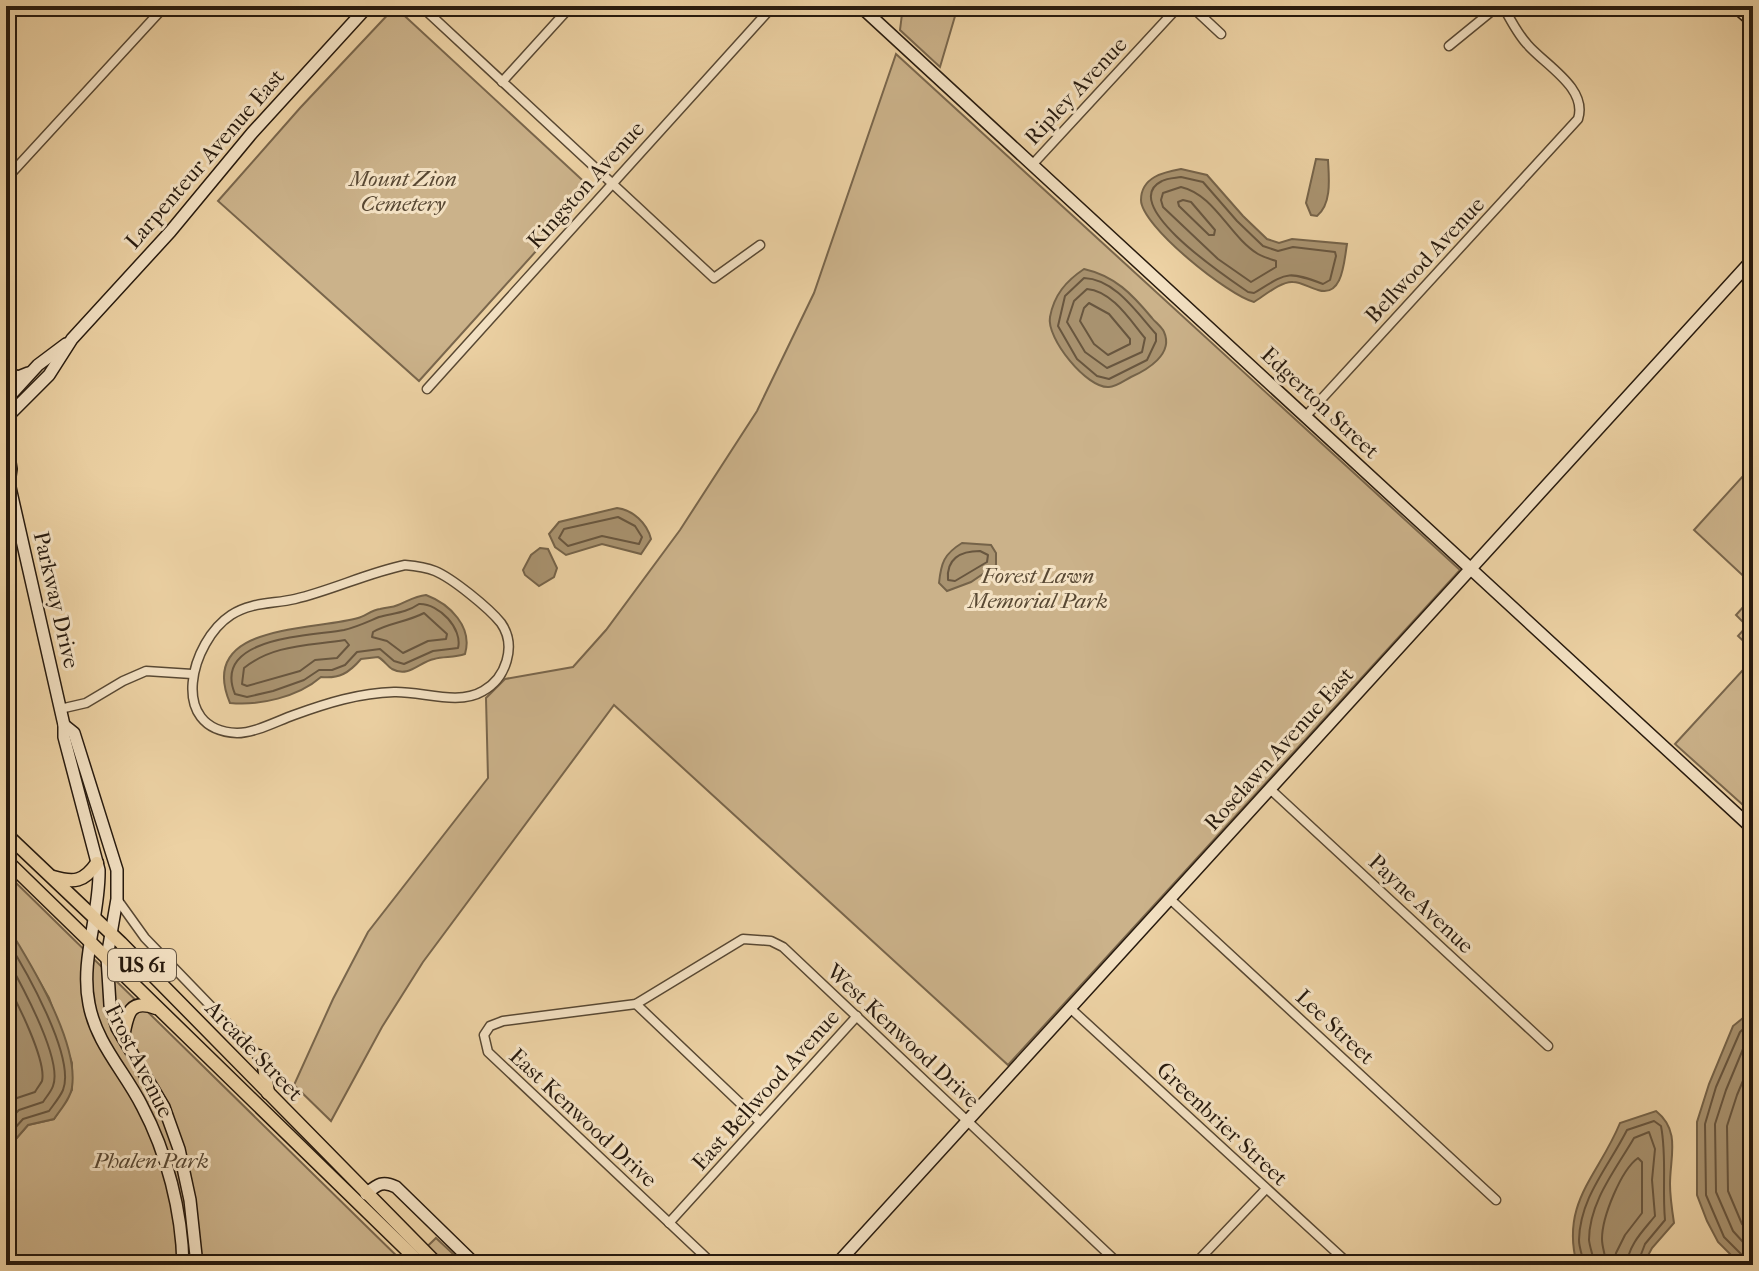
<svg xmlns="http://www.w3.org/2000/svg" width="1759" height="1271" font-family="'IM FELL French Canon',serif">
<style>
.green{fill:#cbb28a;stroke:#79664c;stroke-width:2}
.water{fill:#a99370;stroke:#756349;stroke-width:2}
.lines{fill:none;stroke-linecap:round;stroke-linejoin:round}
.shore{stroke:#68563f;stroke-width:2}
.street-casing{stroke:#584833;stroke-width:11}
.secondary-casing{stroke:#271a0e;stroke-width:14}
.primary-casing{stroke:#271a0e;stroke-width:15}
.street{stroke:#f3e1c3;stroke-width:8}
.secondary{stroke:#f3e1c3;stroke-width:11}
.primary{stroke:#ecd1a3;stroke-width:12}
.labels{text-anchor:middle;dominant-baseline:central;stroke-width:6;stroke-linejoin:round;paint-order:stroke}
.shield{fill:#f3e1c3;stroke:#645644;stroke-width:2}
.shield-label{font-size:20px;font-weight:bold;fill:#271a0e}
.street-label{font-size:22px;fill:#271a0e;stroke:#f3e1c3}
.park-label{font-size:22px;font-style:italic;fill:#584833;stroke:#f3e1c3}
</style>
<rect width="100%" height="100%" fill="#ecd1a3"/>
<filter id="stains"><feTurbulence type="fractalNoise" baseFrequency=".0025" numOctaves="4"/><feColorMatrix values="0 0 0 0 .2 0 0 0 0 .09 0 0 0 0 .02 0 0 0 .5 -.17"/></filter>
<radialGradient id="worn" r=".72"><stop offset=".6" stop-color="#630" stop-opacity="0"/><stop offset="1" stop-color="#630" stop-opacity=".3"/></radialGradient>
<g class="green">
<polygon points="903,6 958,6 940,67 900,30"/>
<polygon points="395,7 592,189 419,381 218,201 300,108"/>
<polygon points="896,54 1460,570 1008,1065 614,705 423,962 382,1027 331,1121 294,1085 333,999 368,932 488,778 486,698 505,679 573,667 606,630 680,530 757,411 814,293"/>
<polygon points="1753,465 1753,585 1694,530"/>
<polygon points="1753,596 1753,650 1738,636 1747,626 1736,615"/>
<polygon points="1753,659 1753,814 1675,744"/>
<polygon points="6,873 406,1265 6,1265 6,1240 10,1218 8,1148 28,1125 54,1119 72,1090 72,1063 49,998 6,924"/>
<polygon points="436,1238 465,1265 408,1265"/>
</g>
<g class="water">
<path d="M1316,159L1328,160C1329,178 1332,204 1317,216L1311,215L1306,203Z"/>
<path d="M1181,169L1207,175L1243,216L1267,239L1279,243L1292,239L1347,244C1344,261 1343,298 1318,290C1310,288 1301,282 1293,282C1281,281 1264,296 1254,302C1229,296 1141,226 1141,200C1141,177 1164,172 1181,169Z"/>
<path d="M1084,269C1115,276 1132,294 1152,318C1155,322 1162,327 1164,332C1174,354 1147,370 1131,377C1125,380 1116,387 1109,387C1087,389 1046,338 1050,317C1054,295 1066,281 1084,269Z"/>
<path d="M617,508C633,510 647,523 651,539L641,554L602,544L566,555L555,547L549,534L559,522Z"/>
<path d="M962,543L991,545L996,553V565L971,582L947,591L939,583C941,563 944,554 962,543Z"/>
<polygon points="540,548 548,549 557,568 554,577 539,586 525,575 523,570 531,555"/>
<path d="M426,595C450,604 473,627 465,654C454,658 444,656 434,659C419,662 409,678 392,669C387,666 384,660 378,657L361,659C349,673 339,679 321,677C298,697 259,706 230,703C196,623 313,631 358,618C365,616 372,610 380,609C387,607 392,608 398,605C408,601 415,596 426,595Z"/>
<path d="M6,924C30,962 79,1042 72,1087C71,1098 60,1110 54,1119L28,1125L8,1148L10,1218L6,1240Z"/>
<polygon points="1753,1010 1753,1265 1741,1265 1718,1242 1707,1221 1697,1195 1697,1122 1709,1084 1733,1026"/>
<path d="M1656,1111C1681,1131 1670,1156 1670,1184C1670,1197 1672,1210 1674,1223L1652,1248L1643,1265H1577C1560,1202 1599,1175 1620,1123Z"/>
</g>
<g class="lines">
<g class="shore">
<path d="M1181,177L1203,182L1237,221L1263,246L1278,251L1293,247L1335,252L1336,256L1330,280L1323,284C1286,270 1287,273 1254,293L1248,292C1231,280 1115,204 1162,181C1167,178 1175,178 1181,177Z"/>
<path d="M1181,187C1215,195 1229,236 1258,254C1263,257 1270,259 1276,261V267L1251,282L1218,259L1163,207L1161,200L1163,193Z"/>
<polygon points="1183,200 1191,202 1215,230 1214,235 1209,235 1179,206 1178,202"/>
<path d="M1084,278C1115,279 1137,313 1156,334V341L1147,360L1109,379L1097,376L1077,359L1058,326L1065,296Z"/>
<path d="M1087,289C1112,291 1130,320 1145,338L1142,352L1107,368L1085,352L1067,322L1074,301Z"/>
<polygon points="1089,303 1109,314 1130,339 1130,344 1108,355 1094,344 1080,321 1084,308"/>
<polygon points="618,517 635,526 642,537 639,544 602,536 568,546 559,538 564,529"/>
<path d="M980,551L988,555L987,562L955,581L948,580C946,559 960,551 980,551Z"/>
<path d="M419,604C439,603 463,629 458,648L433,651L404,664L394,661L380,649L357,652L345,665L332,670H319L304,680L273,691L247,697L235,694C211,636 313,636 344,630C357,627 367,622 379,617C393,613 406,613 419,604Z"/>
<path d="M424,613L447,634L446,639L428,641L403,653L387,641L372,637L373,632C388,623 407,622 424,613Z"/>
<path d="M345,640L349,645L337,658L315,660L300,671L247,686L242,684L244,668C274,644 309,646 345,640Z"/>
<path d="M6,939C24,967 76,1057 63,1090C60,1097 54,1104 49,1111L23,1119L6,1138"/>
<path d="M6,957C20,982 63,1060 53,1086C51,1092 46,1097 43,1102L19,1110L6,1123"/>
<path d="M6,982C16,1000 47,1061 42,1081C41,1083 36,1090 35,1092L17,1098L6,1105"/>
<polyline points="1753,1033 1748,1037 1726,1090 1715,1124 1716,1192 1733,1231 1753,1253"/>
<polyline points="1753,1057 1737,1095 1727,1126 1728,1191 1742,1224 1753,1235"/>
<path d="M1584,1265C1583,1257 1579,1248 1579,1240C1580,1197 1609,1166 1627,1130L1654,1121L1661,1126C1667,1157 1662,1188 1665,1220L1645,1244L1637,1265"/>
<path d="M1594,1265C1594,1257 1590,1249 1589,1240C1589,1202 1616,1169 1634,1138L1649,1132L1655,1149L1652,1180L1655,1216C1643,1231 1628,1245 1627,1265"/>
<path d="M1606,1265C1606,1256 1602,1248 1602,1239C1602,1217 1621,1170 1638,1158L1642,1162V1213L1625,1235L1616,1253L1614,1265"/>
<polyline points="1746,1265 1744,1257 1724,1237 1706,1195 1705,1124 1716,1087 1740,1032 1753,1020"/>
</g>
<g class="street-casing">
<g id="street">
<polyline points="421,6 714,278 760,245"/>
<polyline points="1191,6 1221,34"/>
<polyline points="1449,46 1498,6"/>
<polyline points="502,82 571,6"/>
<polyline points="1032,165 1179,6"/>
<polyline points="6,179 165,6"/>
<polyline points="427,389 773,6"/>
<path d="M1305,417L1578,119C1588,88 1545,65 1527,44C1517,33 1510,19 1503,6"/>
<path d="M405,565C416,566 425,567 435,571C452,578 489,608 501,623C517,646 506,678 483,691C458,706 422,691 394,692C359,693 327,703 294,715C277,721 255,733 237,733C167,730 191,641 231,615C251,602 273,604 295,599C333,590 367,573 405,565Z"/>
<polyline points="60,709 86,703 123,681 146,671 192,674"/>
<polyline points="1270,789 1548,1046"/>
<polyline points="117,899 145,938 259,1056"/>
<polyline points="1170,899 1496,1200"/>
<polyline points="636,1004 760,1122"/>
<polyline points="1070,1008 1350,1265"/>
<polyline points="669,1223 857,1016"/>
<polyline points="691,1265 708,1259"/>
<polyline points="714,1265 488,1052 484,1035 490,1026 503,1021 636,1004 743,939 771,941 783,947 1120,1265"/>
<polyline points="1194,1265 1265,1190"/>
</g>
</g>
<g class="secondary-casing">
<g id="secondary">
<polyline points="860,6 1753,829"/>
<polyline points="1735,6 1753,22"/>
<polyline points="6,372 18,377 28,373"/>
<polyline points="6,400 38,365 66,344"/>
<polyline points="6,418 49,375 72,339 170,232 252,133 368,6"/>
<path d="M6,437L11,469L9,483L64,725V737L99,870C100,915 80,960 89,1004C96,1043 125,1072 142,1106C167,1153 182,1212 183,1265"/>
<polyline points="64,725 74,733 117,870 117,899 107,957 110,1005 117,1028 164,1107 179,1149 190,1200 197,1265"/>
<path d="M366,1194C377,1185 382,1180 396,1187L476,1265"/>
<polyline points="836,1265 1753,259"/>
</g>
</g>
<g class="primary-casing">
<g id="primary">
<polyline points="6,834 121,943 438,1265"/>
<polyline points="6,860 422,1265"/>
<path d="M53,877C74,883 84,882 97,863"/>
<path d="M123,1037C127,1015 129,998 156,1008"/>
<polyline points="259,1056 264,1066 268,1093"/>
</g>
</g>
<use href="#street" class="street"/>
<use href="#secondary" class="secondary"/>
<use href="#primary" class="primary"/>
</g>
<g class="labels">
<rect class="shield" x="108" y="949" width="68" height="32" rx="6"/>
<g class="shield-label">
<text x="142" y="965">US 61</text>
</g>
<g class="street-label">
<text transform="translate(1076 91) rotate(-47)">Ripley Avenue</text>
<text transform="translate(205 159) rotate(-49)">Larpenteur Avenue East</text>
<text transform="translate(586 185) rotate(-48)">Kingston Avenue</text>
<text transform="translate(1425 260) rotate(-47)">Bellwood Avenue</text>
<text transform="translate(1320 403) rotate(43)">Edgerton Street</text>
<text transform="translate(56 600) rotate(77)">Parkway Drive</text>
<text transform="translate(1279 749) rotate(-48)">Roselawn Avenue East</text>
<text transform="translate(1421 904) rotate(43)">Payne Avenue</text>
<text transform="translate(1335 1027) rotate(43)">Lee Street</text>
<text transform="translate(903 1036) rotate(43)">West Kenwood Drive</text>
<text transform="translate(254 1051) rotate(46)">Arcade Street</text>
<text transform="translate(139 1061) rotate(63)">Frost Avenue</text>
<text transform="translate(766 1090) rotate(-48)">East Bellwood Avenue</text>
<text transform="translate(583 1118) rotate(43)">East Kenwood Drive</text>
<text transform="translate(1222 1124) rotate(43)">Greenbrier Street</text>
</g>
<g class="park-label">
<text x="403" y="179">Mount Zion<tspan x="403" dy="25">Cemetery</tspan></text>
<text x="1038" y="576">Forest Lawn<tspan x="1038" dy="25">Memorial Park</tspan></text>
<text x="151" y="1161">Phalen Park</text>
</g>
</g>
<rect width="1759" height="1271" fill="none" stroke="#ecd1a3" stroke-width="32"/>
<rect x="8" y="8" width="1743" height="1255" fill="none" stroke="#271a0e" stroke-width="4"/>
<rect x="16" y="16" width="1727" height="1239" fill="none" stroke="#271a0e" stroke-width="2"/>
<rect width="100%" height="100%" filter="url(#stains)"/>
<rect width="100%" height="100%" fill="url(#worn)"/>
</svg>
